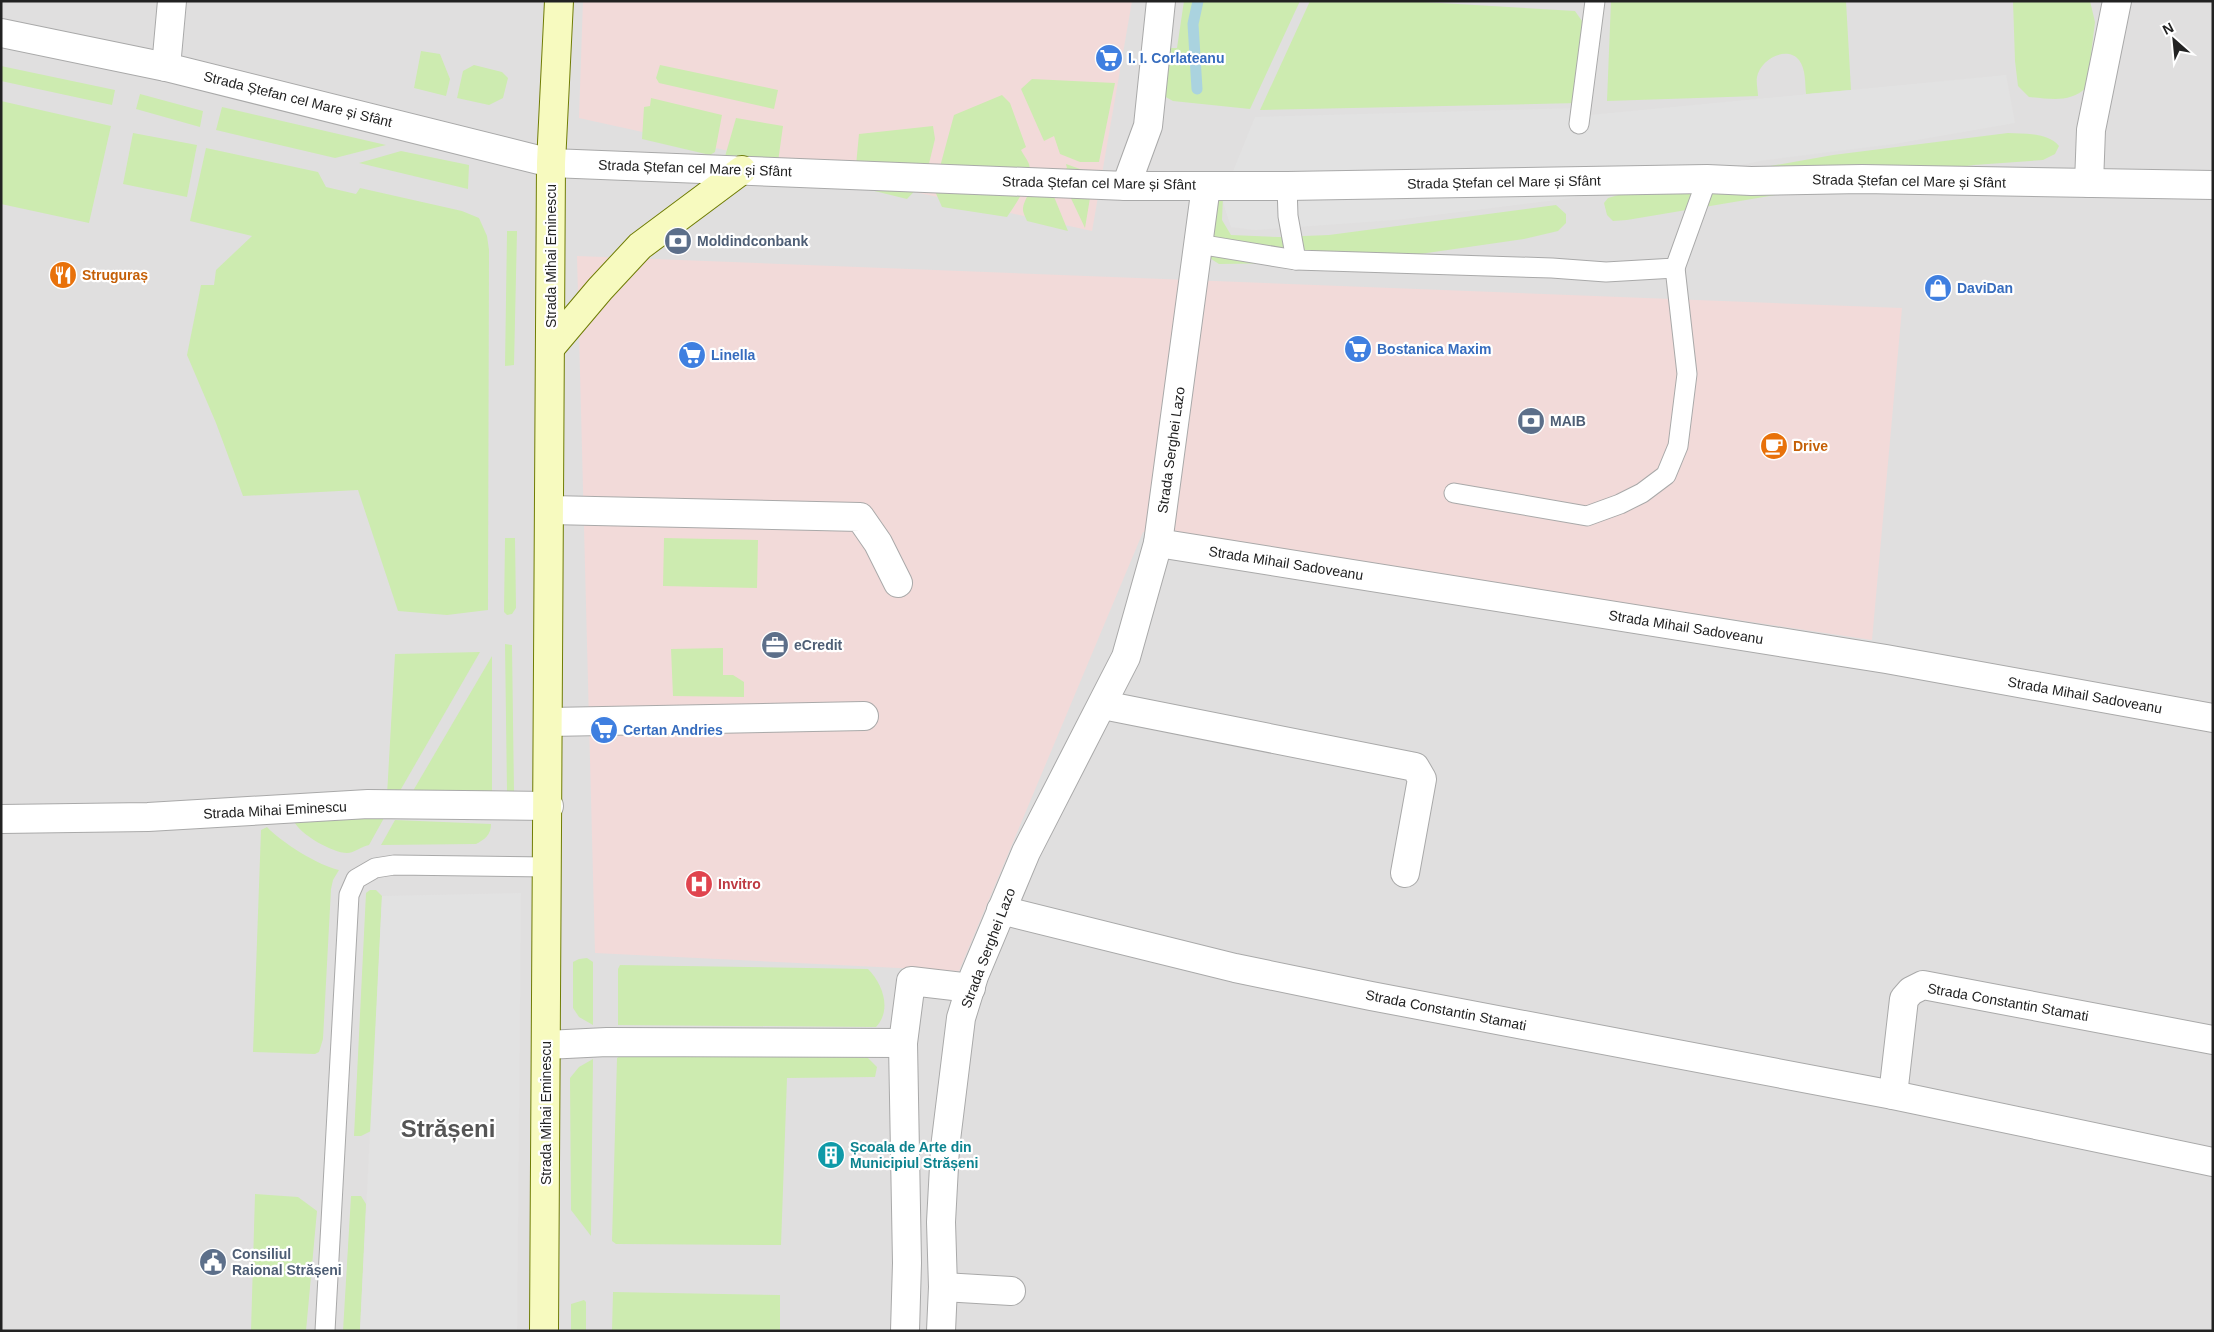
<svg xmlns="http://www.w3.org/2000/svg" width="2214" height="1332" font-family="Helvetica,sans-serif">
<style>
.residential{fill:#e0dfdf}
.commercial{fill:#f2dad9}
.grass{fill:#cdebb0}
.parking{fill:#e2e2e2}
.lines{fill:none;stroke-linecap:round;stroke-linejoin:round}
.stream{stroke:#aad3df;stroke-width:11}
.service-casing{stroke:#a9a9a9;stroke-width:21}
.minor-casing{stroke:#a9a9a9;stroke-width:30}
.tertiary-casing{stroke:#a9a9a9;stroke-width:30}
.secondary-casing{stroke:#707d05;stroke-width:30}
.service{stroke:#fff;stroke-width:19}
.minor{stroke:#fff;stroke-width:28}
.tertiary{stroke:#fff;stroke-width:28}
.secondary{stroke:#f7fabf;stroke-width:28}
.labels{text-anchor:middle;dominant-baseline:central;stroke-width:4.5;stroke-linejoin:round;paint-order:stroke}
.shop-label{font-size:14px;font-weight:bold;fill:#366cbe;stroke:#fff;text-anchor:start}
.street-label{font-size:14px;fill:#222;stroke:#fff}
.service-label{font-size:14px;font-weight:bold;fill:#4e5e75;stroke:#fff;text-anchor:start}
.food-label{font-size:14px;font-weight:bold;fill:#c56008;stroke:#fff;text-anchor:start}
.health-label{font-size:14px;font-weight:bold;fill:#be3a42;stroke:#fff;text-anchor:start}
.culture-label{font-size:14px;font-weight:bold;fill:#0d838f;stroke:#fff;text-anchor:start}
.town-label{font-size:24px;font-weight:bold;fill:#555;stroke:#fff}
</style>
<rect width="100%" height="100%" fill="#f2efe9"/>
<rect class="residential" x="1" y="1" width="2212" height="1330"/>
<g class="commercial">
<polygon points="583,1 1132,1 1092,231 579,118"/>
<polygon points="577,256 1902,308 1872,640 1143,532 959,971 595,953"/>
</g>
<g class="grass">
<polygon points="1184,1 1300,1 1250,109 1173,101 1162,95 1161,48 1177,48"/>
<polygon points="1310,1 1406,1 1575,11 1582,21 1578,103 1260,110"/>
<path d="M1611,1H1846L1851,90L1806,94C1805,84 1806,69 1799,60C1786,45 1760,60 1757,77C1756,83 1758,91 1758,96L1607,101Z"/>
<path d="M2013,1H2090L2095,22L2087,87C2070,103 2052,99 2029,97L2018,86L2015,61Z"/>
<polygon points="421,51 440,54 450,79 446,96 414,88"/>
<polygon points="474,65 502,72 508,78 503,98 489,105 457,98 463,71"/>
<polygon points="660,65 778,90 774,109 659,83 656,78"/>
<polygon points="1,66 115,90 112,105 1,81"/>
<polygon points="1032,79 1115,83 1099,162 1080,162 1060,154 1054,136 1044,141 1021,89"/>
<polygon points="140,94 203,111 200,127 136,109"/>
<path d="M1002,95L1010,103L1026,147L1021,150C1023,154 1027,159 1029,164C1034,179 1015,205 1007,217L942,207L934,189L954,115Z"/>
<polygon points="651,98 722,115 715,152 710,155 642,139 644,107 650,106"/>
<polygon points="1,101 111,126 89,223 1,204"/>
<polygon points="222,107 386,145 335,158 216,130"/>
<polygon points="736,118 783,126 777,169 724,160"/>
<polygon points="933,126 935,139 925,180 907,199 854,186 859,134"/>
<polygon points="133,133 197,145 187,197 123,184"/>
<path d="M2008,133C2024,134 2048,132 2059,146L2055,154L2043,160L1974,165L1835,185L1627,220L1613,221L1607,215L1604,203L1608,198L1639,189L1833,155Z"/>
<polygon points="206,148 318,172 326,187 356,194 360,188 462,211 479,218 487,236 489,250 488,610 447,615 398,611 358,490 243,496 216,423 187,355 201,285 214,285 216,270 252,236 190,221"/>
<polygon points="401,151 469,165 468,189 359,163"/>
<polygon points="1066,164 1094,174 1085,228 1059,173 1067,168"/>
<path d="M1046,177L1068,231L1027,221C1026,218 1023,213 1023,210C1023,198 1037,182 1046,177Z"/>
<polygon points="1223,196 1222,220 1231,235 1279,237 1329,235 1556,205 1566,214 1566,223 1558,231 1524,239 1420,254 1300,263 1219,264 1208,257 1207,207"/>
<polygon points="507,231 517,231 514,365 505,366"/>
<polygon points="505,538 515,538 516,608 512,614 507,615 504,612"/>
<polygon points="664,538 758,540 757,588 663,586"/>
<polygon points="505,644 512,645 514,793 507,793"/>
<polygon points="723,648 723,675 733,675 744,682 744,697 673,696 671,649"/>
<polygon points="480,652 397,796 387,795 395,654"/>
<polygon points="492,656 492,799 410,796"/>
<path d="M309,818H384L369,845C362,846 354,853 347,853C333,853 299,834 294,821Z"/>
<path d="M395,820L491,824C491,835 485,839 476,844L381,845Z"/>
<path d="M267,827C281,842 319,866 339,870L333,880L331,889L323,1039L319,1052L315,1054L253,1052L261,830Z"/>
<polygon points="370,890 376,890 382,896 371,1131 361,1136 354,1136 366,893"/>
<polygon points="587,958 593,962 593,1025 579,1017 573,1008 573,962 579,959"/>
<path d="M620,965L868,969C883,984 892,1010 876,1027L618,1025V969Z"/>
<polygon points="622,1055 820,1055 868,1058 877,1067 875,1077 787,1078 781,1245 616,1244 612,1241 617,1058"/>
<polygon points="593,1059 591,1236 571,1210 570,1078 579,1067"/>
<polygon points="255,1194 298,1197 317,1211 306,1331 251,1331"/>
<polygon points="351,1196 361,1196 366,1204 360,1331 343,1331"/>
<polygon points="613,1292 780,1295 780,1331 612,1331"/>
<polygon points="584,1300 586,1302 586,1331 571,1331 571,1304"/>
</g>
<g class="parking">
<polygon points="2006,75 2015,123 1894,144 1766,160 1565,199 1395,220 1255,230 1231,227 1224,206 1223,196 1255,117 1580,108 1579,116"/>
<polygon points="521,893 517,1331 360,1331 382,896"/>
</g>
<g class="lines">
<polyline class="stream" points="1197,89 1193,24 1198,1"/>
<g class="service-casing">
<g id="service">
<polyline points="1579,124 1595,1"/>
<polyline points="1287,186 1288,216 1296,260 1552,268 1606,272 1675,268 1707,179"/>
<polyline points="1198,244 1296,260"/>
<polyline points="1454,493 1587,516 1620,504 1642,493 1666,475 1678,446 1687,374 1675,268"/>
<polyline points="325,1331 349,895 356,879 375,868 394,865 548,867"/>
</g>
</g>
<g class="minor-casing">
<g id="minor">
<polyline points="166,67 172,1"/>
<polyline points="2089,183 2091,130 2117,1"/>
<polyline points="1126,186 1148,126 1161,1"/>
<polyline points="550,510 860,517 878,543 898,583"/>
<polyline points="1158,543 1886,659 2213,718"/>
<polyline points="1103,705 1415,767 1422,779 1405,873"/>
<polyline points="549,722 864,716"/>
<polyline points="1,819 148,817 368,804 549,806"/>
<polyline points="1001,910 1235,968 1371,996 1893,1095 1904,999 1911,991 1923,985 2213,1040"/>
<polyline points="546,1045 607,1042 903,1043"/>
<polyline points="1893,1095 2213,1162"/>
<polyline points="943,1287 1011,1291"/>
<polyline points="905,1331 907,1263 903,1043 911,981 971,988"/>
<polyline points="941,1331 943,1287 941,1222 945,1148 961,1018 974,976 1026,852 1126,657 1158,543 1206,186"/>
</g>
</g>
<g class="tertiary-casing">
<polyline id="tertiary" points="1,33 166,67 551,163 1126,186 1287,186 1707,179 1751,181 1862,179 2213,185"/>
</g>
<g class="secondary-casing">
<g id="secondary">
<polyline points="551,347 600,289 640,246 742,170"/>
<polyline points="544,1331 551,163 559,1"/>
</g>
</g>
<use href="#service" class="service"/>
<use href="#minor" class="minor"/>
<use href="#tertiary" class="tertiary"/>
<use href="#secondary" class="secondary"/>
</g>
<defs>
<g id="supermarket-disc" transform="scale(1.4375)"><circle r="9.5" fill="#3f7fe0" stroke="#fff"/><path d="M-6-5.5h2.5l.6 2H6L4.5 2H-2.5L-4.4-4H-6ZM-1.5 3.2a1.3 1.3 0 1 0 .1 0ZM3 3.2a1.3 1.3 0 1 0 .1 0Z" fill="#fff"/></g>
<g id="bank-disc" transform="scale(1.4375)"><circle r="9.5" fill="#5c6f8a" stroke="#fff"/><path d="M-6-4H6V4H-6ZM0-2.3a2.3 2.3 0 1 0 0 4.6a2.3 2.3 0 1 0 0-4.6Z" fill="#fff"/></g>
<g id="restaurant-disc" transform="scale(1.4375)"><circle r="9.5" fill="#e8710a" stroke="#fff"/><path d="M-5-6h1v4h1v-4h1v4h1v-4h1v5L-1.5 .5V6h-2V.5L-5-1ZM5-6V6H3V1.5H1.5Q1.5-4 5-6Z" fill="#fff"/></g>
<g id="shop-disc" transform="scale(1.4375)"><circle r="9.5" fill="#3f7fe0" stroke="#fff"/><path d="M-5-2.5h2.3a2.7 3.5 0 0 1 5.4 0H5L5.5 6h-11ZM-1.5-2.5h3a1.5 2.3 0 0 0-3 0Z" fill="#fff"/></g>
<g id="cafe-disc" transform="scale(1.4375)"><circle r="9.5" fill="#e8710a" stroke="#fff"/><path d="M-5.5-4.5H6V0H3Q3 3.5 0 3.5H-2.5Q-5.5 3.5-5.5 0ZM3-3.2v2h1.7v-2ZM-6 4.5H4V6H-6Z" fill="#fff"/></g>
<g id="office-disc" transform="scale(1.4375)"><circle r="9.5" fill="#5c6f8a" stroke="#fff"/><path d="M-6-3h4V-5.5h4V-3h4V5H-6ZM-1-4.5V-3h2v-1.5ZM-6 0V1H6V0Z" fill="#fff"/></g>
<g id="hospital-disc" transform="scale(1.4375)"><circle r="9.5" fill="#e0444e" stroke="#fff"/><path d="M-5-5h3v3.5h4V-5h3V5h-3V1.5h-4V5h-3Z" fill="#fff"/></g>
<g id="building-disc" transform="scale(1.4375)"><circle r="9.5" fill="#0f9aa8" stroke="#fff"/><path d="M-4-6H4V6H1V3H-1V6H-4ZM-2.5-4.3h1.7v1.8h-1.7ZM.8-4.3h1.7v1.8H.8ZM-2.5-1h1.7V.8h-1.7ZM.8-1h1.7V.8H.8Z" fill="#fff"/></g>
<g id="civic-disc" transform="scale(1.4375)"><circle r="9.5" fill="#5c6f8a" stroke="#fff"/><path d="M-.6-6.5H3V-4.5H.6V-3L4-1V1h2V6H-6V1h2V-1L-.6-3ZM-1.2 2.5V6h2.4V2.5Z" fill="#fff"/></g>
</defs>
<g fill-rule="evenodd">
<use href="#supermarket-disc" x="1109" y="58"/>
<use href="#bank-disc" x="678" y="241"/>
<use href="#restaurant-disc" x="63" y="275"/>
<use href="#shop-disc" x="1938" y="288"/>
<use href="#supermarket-disc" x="1358" y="349"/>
<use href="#supermarket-disc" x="692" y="355"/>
<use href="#bank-disc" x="1531" y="421"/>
<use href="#cafe-disc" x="1774" y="446"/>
<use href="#office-disc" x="775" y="645"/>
<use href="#supermarket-disc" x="604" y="730"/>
<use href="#hospital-disc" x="699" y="884"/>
<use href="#building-disc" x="831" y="1155"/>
<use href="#civic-disc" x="213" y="1262"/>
</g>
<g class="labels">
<g class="shop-label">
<text x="1128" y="58">I. I. Corlateanu</text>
<text x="1957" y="288">DaviDan</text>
<text x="1377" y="349">Bostanica Maxim</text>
<text x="711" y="355">Linella</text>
<text x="623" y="730">Certan Andries</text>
</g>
<g class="street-label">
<text transform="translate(298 99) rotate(14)">Strada Ștefan cel Mare și Sfânt</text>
<text transform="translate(695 168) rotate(2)">Strada Ștefan cel Mare și Sfânt</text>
<text transform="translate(1909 181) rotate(1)">Strada Ștefan cel Mare și Sfânt</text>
<text transform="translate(1504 182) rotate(-1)">Strada Ștefan cel Mare și Sfânt</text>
<text transform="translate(1099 183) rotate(1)">Strada Ștefan cel Mare și Sfânt</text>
<text transform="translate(551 256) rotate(-90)">Strada Mihai Eminescu</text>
<text transform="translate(1171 450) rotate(-82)">Strada Serghei Lazo</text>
<text transform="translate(1286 563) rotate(9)">Strada Mihail Sadoveanu</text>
<text transform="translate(1686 627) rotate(9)">Strada Mihail Sadoveanu</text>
<text transform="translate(2085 695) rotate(10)">Strada Mihail Sadoveanu</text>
<text transform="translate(275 810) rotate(-3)">Strada Mihai Eminescu</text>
<text transform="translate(988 948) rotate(-69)">Strada Serghei Lazo</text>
<text transform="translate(2008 1002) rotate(10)">Strada Constantin Stamati</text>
<text transform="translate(1446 1010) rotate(11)">Strada Constantin Stamati</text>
<text transform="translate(546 1113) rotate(-90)">Strada Mihai Eminescu</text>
</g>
<g class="service-label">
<text x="697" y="241">Moldindconbank</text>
<text x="1550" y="421">MAIB</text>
<text x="794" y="645">eCredit</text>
<text x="232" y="1254">Consiliul<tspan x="232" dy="16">Raional Strășeni</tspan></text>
</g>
<g class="food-label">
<text x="82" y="275">Struguraș</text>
<text x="1793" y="446">Drive</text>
</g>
<g class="health-label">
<text x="718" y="884">Invitro</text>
</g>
<g class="culture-label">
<text x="850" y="1147">Școala de Arte din<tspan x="850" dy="16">Municipiul Strășeni</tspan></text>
</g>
<g class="town-label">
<text x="448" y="1128">Strășeni</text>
</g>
</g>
<rect width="2214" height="1332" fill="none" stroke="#222222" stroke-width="5"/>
<g transform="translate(2174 40) rotate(333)" stroke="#ffffff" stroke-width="4" paint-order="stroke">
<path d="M0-4L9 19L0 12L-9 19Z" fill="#222222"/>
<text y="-8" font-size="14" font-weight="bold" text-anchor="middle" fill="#222222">N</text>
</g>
</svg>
